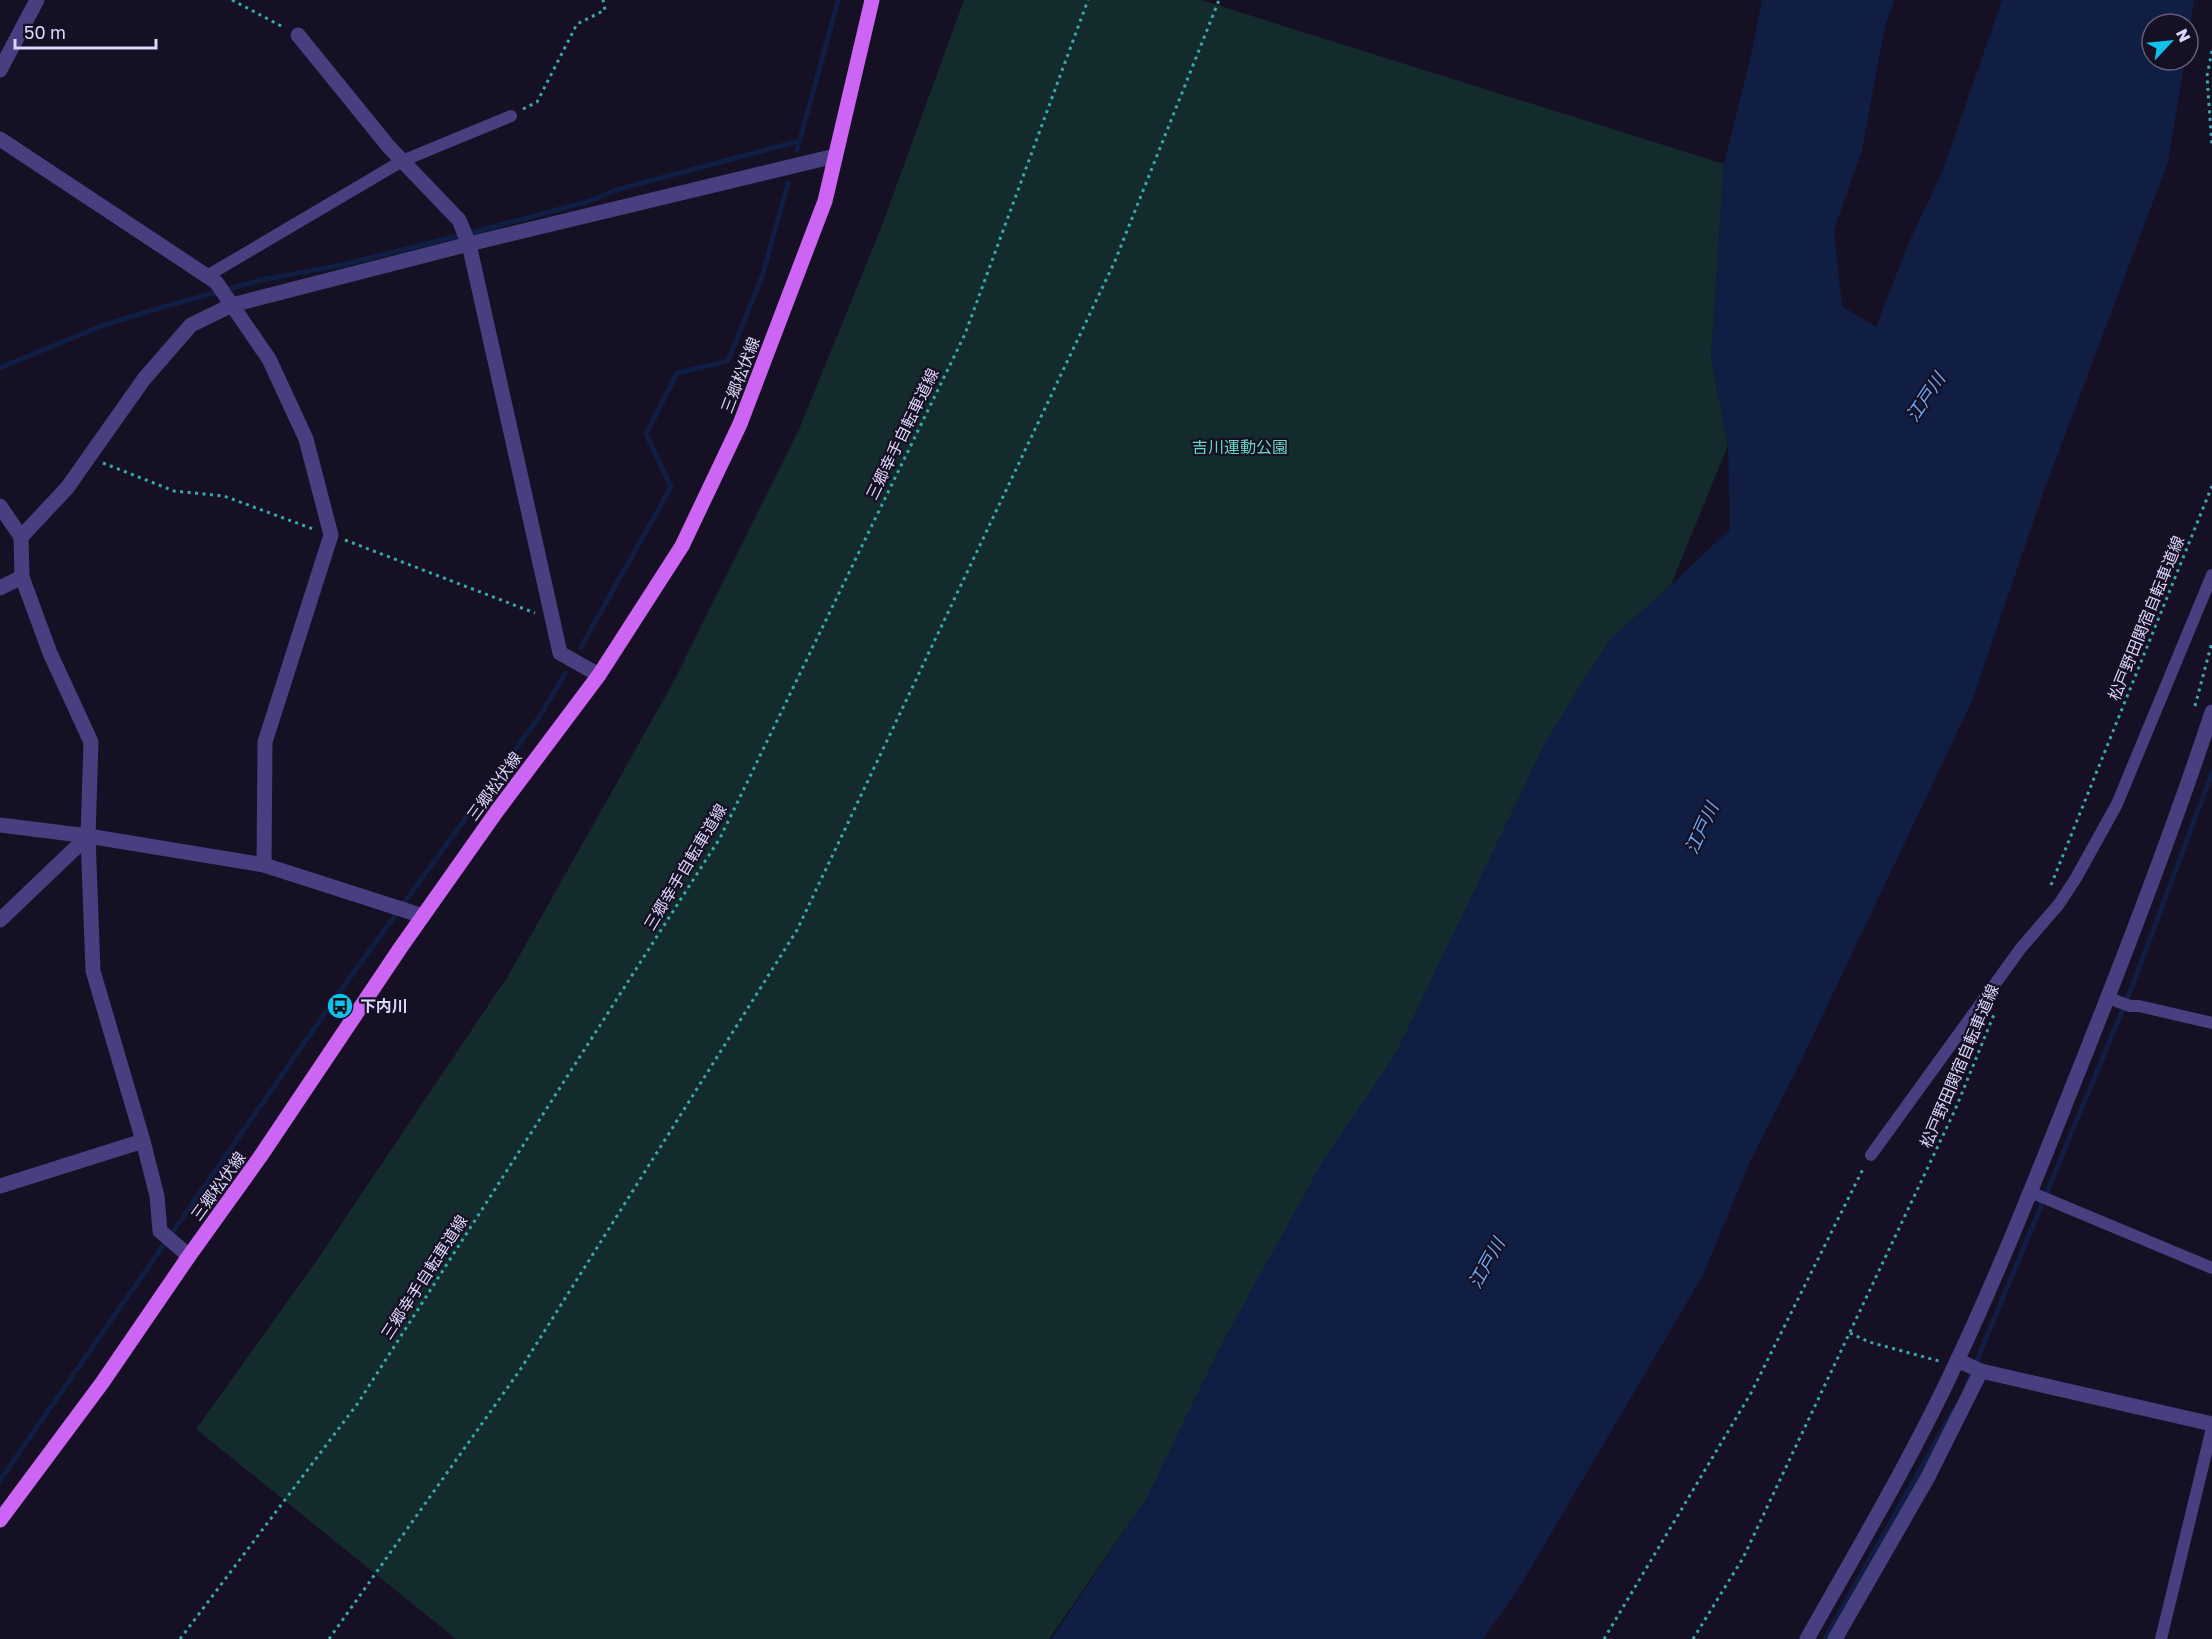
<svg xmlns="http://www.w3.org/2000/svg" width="2212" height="1639" font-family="'Golos Text','Noto Sans JP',sans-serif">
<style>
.green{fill:#142b2d}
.water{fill:#101e43}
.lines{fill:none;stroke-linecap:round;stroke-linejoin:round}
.stream{stroke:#101e43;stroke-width:5}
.path{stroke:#38a9ad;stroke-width:3;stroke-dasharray:3 4.5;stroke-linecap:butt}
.service{stroke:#473f7f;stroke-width:12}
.minor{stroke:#473f7f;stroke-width:15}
.primary{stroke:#cc65f3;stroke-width:15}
.labels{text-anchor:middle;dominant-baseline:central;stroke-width:4.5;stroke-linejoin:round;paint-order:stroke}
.street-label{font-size:16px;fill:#ded5fc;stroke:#151023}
.park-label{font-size:16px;fill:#67d7c6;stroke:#151023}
.poi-label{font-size:16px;font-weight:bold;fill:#ded5fc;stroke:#151023;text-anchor:start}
.water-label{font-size:18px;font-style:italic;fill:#6ba7f4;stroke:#151023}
</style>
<rect width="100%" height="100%" fill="#151023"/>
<polygon class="green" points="964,0 1201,0 1724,164 1711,359 1728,445 1671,585 1576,692 1395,1055 1145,1501 1049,1639 456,1639 196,1429 315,1263 508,976 673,683 800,427 881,228"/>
<polygon class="water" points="1762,0 1895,0 1885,26 1862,150 1834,230 1842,306 1876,327 1909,242 1943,170 2002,0 2194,0 2188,40 2188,24 2152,24 2152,60 2185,60 2168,162 2042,496 1972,701 1801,1061 1749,1164 1703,1275 1519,1588 1483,1639 1051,1639 1145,1501 1222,1343 1324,1159 1395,1055 1544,745 1576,692 1611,638 1671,585 1730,529 1728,445 1711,359 1724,164 1751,55"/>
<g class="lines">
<g class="stream">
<polyline points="797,150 838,1"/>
<polyline points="0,368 101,326 163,307 261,280 342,265 493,227 590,201 616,190 799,141"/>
<polyline points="581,647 671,487 646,434 677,373 728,361 763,274 788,183"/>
<polyline points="1967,1384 2130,992 2212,773"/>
<polyline points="0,1480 346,983 539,717 565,674"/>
<polyline points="1825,1639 1953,1411"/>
</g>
<g class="path">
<polyline points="232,0 283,27"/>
<polyline points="2212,51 2207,76 2212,147"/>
<polyline points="523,109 537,102 577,24 605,10 603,0"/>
<polyline points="103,463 174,491 224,496 313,529"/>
<polyline points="345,540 535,613"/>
<polyline points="2195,706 2212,642"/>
<polyline points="2051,885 2212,486"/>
<polyline points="1850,1333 1869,1342 1939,1361"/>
<polyline points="180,1639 358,1403 720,838 965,334 1088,0"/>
<polyline points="329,1639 520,1370 797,930 1115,261 1219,0"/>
<polyline points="1604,1639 1751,1393 1864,1167"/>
<polyline points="1693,1639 1743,1558 1955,1110 1995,1012"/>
</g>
<g class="service">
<polyline points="207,276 402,161 511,116"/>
<polyline points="2108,998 2130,1006 2139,1006 2212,1023"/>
<polyline points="1871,1155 2021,948 2059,904 2076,878 2117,804 2212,575"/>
<polyline points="2030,1192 2212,1268"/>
<polyline points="2161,1639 2212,1428"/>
</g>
<g class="minor">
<polyline points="298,35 389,147 459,220 469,244 560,653 599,675"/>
<polyline points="0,70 37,0"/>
<polyline points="0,139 216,282 269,359 306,439 331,535 265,742 264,865"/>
<polyline points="0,506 21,537 22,577 50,653 91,742 88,836 93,971 143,1141 157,1196 160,1231 189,1256"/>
<polyline points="21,537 67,488 144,379 191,325 232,305 469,244 835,156"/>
<polyline points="0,588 22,577"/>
<polyline points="0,825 88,836 264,865 423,916"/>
<polyline points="0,920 88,836"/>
<polyline points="0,1186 143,1141"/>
<polyline points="1957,1360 1981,1371 2212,1424"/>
<path d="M1807,1639C1859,1547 1913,1456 1957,1361C2001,1267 2039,1171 2077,1075C2125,955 2172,834 2212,712"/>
<polyline points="1835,1639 1928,1477 1981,1371"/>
</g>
<polyline class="primary" points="0,1520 102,1383 189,1256 260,1157 401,947 497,811 599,675 682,546 740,424 825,201 872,0"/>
</g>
<defs>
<g id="bus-disc" transform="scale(1.35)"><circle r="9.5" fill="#12c0ec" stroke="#151023"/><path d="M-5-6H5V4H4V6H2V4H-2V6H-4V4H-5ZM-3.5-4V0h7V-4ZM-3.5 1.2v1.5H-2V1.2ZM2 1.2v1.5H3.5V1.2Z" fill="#111"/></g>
</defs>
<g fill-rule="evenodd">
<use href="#bus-disc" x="340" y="1006"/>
</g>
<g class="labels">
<g class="street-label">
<text transform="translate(740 375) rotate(-69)">三郷松伏線</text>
<text transform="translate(902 434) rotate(-64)">三郷幸手自転車道線</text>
<text transform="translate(2146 618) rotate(-68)">松戸野田関宿自転車道線</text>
<text transform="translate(494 786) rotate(-54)">三郷松伏線</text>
<text transform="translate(685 867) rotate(-59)">三郷幸手自転車道線</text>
<text transform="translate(1959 1066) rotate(-67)">松戸野田関宿自転車道線</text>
<text transform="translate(218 1186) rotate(-54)">三郷松伏線</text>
<text transform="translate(424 1277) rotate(-57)">三郷幸手自転車道線</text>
</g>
<g class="park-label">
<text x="1240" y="447">吉川運動公園</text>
</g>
<g class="poi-label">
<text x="360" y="1006">下内川</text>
</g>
<g class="water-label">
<text transform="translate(1925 397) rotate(-56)">江戸川</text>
<text transform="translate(1701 828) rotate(-65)">江戸川</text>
<text transform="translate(1486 1263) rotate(-61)">江戸川</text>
</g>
</g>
<g transform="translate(2170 42) rotate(64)"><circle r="28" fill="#151023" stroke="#655f7a" stroke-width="1.5"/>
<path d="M0-4.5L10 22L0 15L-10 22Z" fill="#12c0ec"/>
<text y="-9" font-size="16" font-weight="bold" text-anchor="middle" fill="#ded5fc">N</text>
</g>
<path d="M15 39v9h141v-9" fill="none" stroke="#ded5fc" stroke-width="3"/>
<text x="24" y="39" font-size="18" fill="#ded5fc" stroke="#151023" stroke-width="4.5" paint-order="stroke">50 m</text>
</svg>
